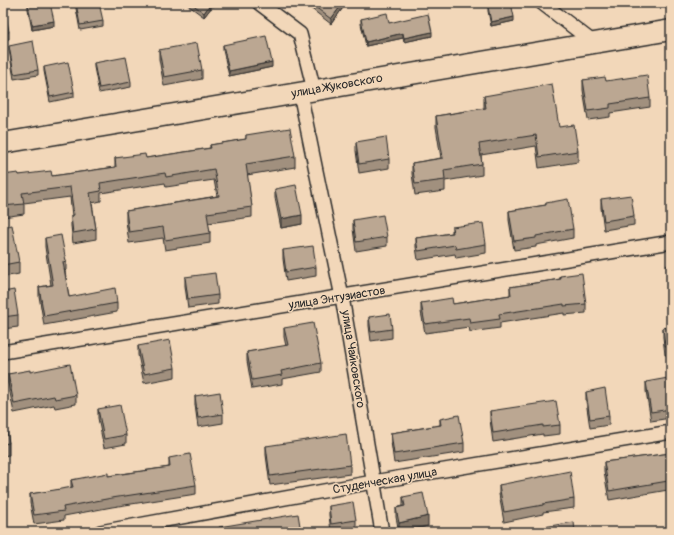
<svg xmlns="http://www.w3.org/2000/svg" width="674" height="535" font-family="Pangolin,sans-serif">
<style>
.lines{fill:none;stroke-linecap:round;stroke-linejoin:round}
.street-casing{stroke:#2b2b2b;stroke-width:16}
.primary-casing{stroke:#2b2b2b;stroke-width:23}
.street{stroke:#f2d7b9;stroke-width:13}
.primary{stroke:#f2d7b9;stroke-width:20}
.wall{fill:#a1907e;stroke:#2b2b2b}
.shaded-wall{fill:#837566;stroke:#2b2b2b}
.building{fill:#bba792;stroke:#2b2b2b}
.labels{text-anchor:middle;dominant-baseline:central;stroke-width:3;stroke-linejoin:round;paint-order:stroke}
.street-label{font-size:12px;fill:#2b2b2b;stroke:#f2d7b9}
</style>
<rect width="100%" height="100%" fill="#f2d7b9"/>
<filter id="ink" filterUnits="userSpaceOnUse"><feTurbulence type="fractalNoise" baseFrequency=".025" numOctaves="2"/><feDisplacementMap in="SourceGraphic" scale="8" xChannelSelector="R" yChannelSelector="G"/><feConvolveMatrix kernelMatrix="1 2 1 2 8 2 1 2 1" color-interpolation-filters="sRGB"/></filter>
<g filter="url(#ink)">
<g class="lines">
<g class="street-casing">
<g id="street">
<polyline points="259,3 300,34 314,90"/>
<polyline points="542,3 594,43"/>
<polyline points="300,93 342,297 382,532"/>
<polyline points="3,352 671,242"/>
<polyline points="100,532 373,482 671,432"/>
</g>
</g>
<g class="primary-casing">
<polyline id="primary" points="3,143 671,30"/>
</g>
<use href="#street" class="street"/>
<use href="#primary" class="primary"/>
</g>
<g class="wall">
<polygon points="75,3 103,21 103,26 80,30"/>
<polygon points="185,3 215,3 204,17"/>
<polygon points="301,3 345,3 345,5 331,24 309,7 308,8"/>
<polygon points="28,5 54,26 32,30 28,9"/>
<polygon points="488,7 514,21 491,26 488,11"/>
<polygon points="3,9 9,32 9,39 3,40"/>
<polygon points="361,19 389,23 432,36 404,42 403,38 366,46 361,24"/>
<polygon points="223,45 272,67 229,76 223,50"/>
<polygon points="9,46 38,70 38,75 14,79 9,50"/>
<polygon points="159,50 202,70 202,79 164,86 159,59"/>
<polygon points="94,63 131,82 131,87 99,93 94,67"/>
<polygon points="44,67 74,92 74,97 50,102 44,71"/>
<polygon points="583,80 606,81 650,98 650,107 610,113 610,117 588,120 583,90"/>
<polygon points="484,96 559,127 578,151 578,162 539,168 536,146 481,155 482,164 482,175 445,181 445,191 415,195 412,174 412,163 441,158 436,127 436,116 484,108"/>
<polygon points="246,135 295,156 295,167 247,175 252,207 252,217 208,223 210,233 210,243 165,250 163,238 129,243 126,221 126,211 217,196 214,180 166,187 165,183 101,193 101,201 92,203 96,229 96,239 73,243 71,226 71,216 72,216 70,197 24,203 24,214 3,217 3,175 19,175 52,176 115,167 115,158 146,158 210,148 210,145 246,139"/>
<polygon points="356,142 389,159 389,168 359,173 356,151"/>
<polygon points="275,189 302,224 281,228 275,198"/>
<polygon points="601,199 634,216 634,225 604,230 601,208"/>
<polygon points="546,203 573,229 573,238 536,245 536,247 514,250 509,220 509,211 546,205"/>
<polygon points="353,220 387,237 387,246 356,251 353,229"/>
<polygon points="3,227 19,262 19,274 3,277"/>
<polygon points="452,227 486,244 486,253 456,258 455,254 418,260 416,247 416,238 452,233"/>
<polygon points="45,238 66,261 66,270 65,271 69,297 117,303 117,312 44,325 39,296 39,287 51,285 45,247"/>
<polygon points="283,250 316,267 316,276 286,281 283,259"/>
<polygon points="671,264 671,297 667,274 667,265"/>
<polygon points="560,276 586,304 586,313 564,315 564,313 500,323 500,328 470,332 469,327 425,333 421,312 421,303 453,304 510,295 510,287 560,279"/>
<polygon points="185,277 218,295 218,304 188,308 185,286"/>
<polygon points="3,292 18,315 18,327 3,329"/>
<polygon points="369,317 392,329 392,338 371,341 369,326"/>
<polygon points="671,327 671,354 665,355 663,337 663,328"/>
<polygon points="284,328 321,363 321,372 282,379 282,384 252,389 247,361 247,352 286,346 284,337"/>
<polygon points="138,346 175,368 175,377 144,383 138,355"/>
<polygon points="30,372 76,395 76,404 55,408 54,405 14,413 8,383 8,374"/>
<polygon points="646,382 671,398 671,418 651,421 646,391"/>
<polygon points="586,392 609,416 609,425 590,428 586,401"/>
<polygon points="195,396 223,414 223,423 198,427 195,405"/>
<polygon points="98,409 126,435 126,444 104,448 98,418"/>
<polygon points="490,411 560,425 560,434 543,436 543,434 493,442 490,420"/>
<polygon points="440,419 464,443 464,452 394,463 391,442 391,433 440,425"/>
<polygon points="3,420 9,443 9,455 3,456"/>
<polygon points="266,446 350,465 350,474 270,485 266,455"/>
<polygon points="671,453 671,485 668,485 668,490 609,500 604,472 604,462"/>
<polygon points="169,458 196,485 196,494 112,507 64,516 64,520 34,524 30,503 30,494 71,488 71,480 108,476 169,467"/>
<polygon points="499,485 574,499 574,508 543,512 543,514 504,522 499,494"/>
<polygon points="403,497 428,526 399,532 396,517 396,508 403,506"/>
<polygon points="329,506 356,520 356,529 337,532 331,532 329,515"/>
</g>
<g class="shaded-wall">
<polygon points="211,3 215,3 204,17 204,13"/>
<polygon points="343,3 345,3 345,5 331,24 331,19"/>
<polygon points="514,17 514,21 491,26 491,22"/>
<polygon points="54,21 54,26 32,30 32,25"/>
<polygon points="432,32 432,36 404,42 404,38"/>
<polygon points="403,33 403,38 366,46 366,42"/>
<polygon points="272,62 272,67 229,76 229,71"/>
<polygon points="302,215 302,224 281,228 281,219"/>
<polygon points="428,516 428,526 399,532 399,523"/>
</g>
<g class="building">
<polygon points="37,3 50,3 54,21 32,25 28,5"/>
<polygon points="76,3 99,3 103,21 80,25"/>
<polygon points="191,3 211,3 204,13"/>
<polygon points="310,3 343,3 331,19"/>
<polygon points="505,3 511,3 514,17 491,22 488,7"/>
<polygon points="3,9 5,9 9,32 3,33"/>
<polygon points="387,13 389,23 428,14 432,32 404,38 403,33 366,42 361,19"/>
<polygon points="266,36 272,62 229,71 223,45"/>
<polygon points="33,41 38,70 14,74 9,46"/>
<polygon points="197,43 202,70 164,77 159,50"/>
<polygon points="126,57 131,82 99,88 94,63"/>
<polygon points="68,62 74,92 50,97 44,67"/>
<polygon points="647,75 650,98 610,104 610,108 588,111 583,80 605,77 606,81"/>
<polygon points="552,84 559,127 574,125 578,151 539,157 536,135 479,144 482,164 444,170 445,180 415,184 412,163 443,158 436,116 486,108 484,96"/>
<polygon points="290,128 295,156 246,164 252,207 207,213 210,233 165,240 163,227 129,232 126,211 219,196 214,169 166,177 165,173 100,183 101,191 90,193 96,229 73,233 71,216 74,215 70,187 22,193 24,204 3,206 3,175 18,173 19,175 51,171 52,176 116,167 115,158 145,154 146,158 211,148 210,145 246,139 246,135"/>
<polygon points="386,137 389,159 359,164 356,142"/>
<polygon points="296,185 302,215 281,219 275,189"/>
<polygon points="631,195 634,216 604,221 601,199"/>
<polygon points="568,199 573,229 536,236 536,238 514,241 509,211 546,205 546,203"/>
<polygon points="383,215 387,237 356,242 353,220"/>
<polygon points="483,223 486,244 456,249 455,245 418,251 416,238 453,233 452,227"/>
<polygon points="12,225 19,262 3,265 3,227"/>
<polygon points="61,235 66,261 63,262 69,297 115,288 117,303 44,316 39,287 53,285 45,238"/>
<polygon points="313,246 316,267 286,272 283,250"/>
<polygon points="671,264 671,288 667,265"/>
<polygon points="215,273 218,295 188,299 185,277"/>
<polygon points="582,273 586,304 564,306 564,304 499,314 500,319 470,323 469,318 425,324 421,303 452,298 453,304 511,295 510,287 561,279 560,276"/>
<polygon points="14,290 18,315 3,317 3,292"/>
<polygon points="390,314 392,329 371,332 369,317"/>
<polygon points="313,323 321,363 281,371 282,375 252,380 247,352 288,345 284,328"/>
<polygon points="671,327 671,345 665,346 663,328"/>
<polygon points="170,340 175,368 144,374 138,346"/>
<polygon points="70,364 76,395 55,399 54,396 14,404 8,374 30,370 30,372"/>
<polygon points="668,378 671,398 671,409 651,412 646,382"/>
<polygon points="605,388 609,416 590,419 586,392"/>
<polygon points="220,392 223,414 198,418 195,396"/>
<polygon points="556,401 560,425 543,427 543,425 493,433 490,411"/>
<polygon points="120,405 126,435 104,439 98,409"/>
<polygon points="459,415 464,443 394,454 391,433 441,425 440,419"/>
<polygon points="5,419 9,443 3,444 3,420"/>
<polygon points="346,434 350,465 270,476 266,446"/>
<polygon points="671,453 671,476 668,476 668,481 609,491 604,462"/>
<polygon points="190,454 196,485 112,498 63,507 64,511 34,515 30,494 73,487 71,480 108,473 108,476 170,467 169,458"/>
<polygon points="570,471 574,499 543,504 543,505 504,512 499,485"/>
<polygon points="423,493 428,516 399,523 396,508 405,506 403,497"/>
<polygon points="353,502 356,520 331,524 329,506"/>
<polygon points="298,514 301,532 220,532 219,527"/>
<polygon points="574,522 575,532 545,532 544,527"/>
</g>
</g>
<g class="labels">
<g class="street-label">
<text transform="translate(337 86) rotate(-10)">улица Жуковского</text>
<text transform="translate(337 298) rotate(-9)">улица Энтузиастов</text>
<text transform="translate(353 359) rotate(81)">улица Чайковского</text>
<text transform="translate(385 481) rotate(-10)">Студенческая улица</text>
</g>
</g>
<rect width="674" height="535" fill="none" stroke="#f2d7b9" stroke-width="16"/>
<rect x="8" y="8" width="658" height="519" fill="none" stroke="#2b2b2b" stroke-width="1.5" filter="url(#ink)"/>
</svg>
